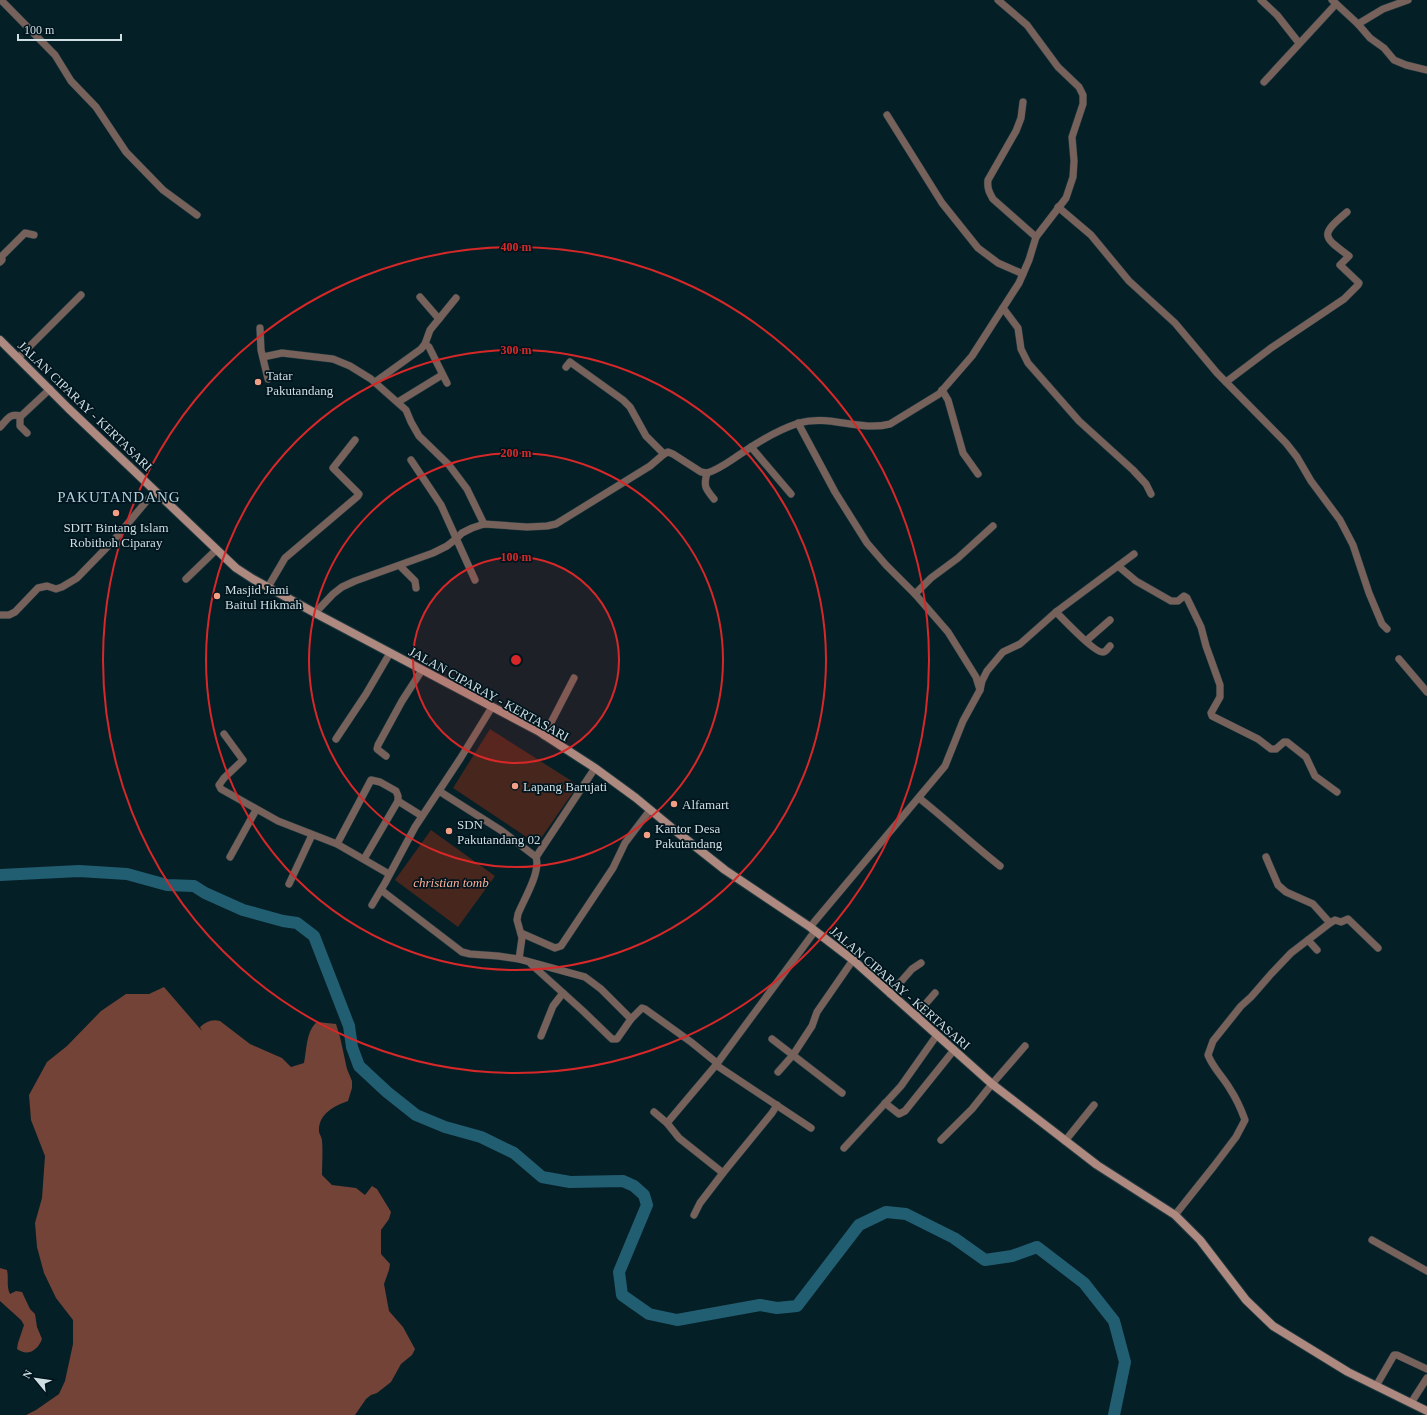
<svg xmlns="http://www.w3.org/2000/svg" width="1427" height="1415" font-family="'Times New Roman',serif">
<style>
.green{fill:#47261d}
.forest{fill:#724336}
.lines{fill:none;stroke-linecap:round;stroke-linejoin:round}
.river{stroke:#225e71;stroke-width:12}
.minor-casing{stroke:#213a41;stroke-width:8}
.secondary-casing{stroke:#213a41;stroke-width:10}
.minor{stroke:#77615b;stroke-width:7}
.secondary{stroke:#ad897f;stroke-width:8}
.ring{fill:none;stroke:#d62828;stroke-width:2}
.poi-dot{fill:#f39f86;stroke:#00151d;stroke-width:1.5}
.labels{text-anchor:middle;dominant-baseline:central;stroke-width:3.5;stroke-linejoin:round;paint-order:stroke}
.poi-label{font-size:13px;fill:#cfdee3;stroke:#00151d;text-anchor:start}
.street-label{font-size:13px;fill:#cfdee3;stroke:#00151d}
.park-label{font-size:13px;font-style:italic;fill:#feaf98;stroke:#00151d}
.quarter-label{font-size:15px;letter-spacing:1px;fill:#b2cfdb;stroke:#00151d}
.centre{fill:#d62828;stroke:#00151d;stroke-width:2}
.ring-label{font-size:12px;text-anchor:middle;font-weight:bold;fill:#d62828;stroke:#00151d;stroke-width:3.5;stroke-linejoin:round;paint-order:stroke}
</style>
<rect width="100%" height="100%" fill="#051f27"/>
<g class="green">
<polygon points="490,729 578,785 537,844 453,788"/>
<polygon points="431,830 495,876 458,927 395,880"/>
</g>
<g class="forest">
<path d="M164,987L202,1031L200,1027C207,1021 212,1019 220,1021L250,1044L282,1058L291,1067L304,1063C307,1049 306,1031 317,1022L336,1024L340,1037L347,1069L352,1081V1088L348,1101C334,1106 318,1114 319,1132C320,1135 322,1138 322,1141C323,1152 322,1164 322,1175L332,1185L356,1188L365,1195L372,1186L377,1189L391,1212L389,1219L381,1230V1254L390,1264L389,1270L384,1284L389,1311L403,1327L415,1349L412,1355L401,1364L391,1382L377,1393L371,1395L366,1399L355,1415H26L36,1410L59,1394L65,1381L73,1344V1320L56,1298L44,1273L37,1247L35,1223L42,1198L45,1156L31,1120L29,1095L47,1062L67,1046L101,1011L126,994H149Z"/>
<path d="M0,1268L7,1270C9,1278 6,1286 10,1294L16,1291L22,1292L30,1309L35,1314L37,1327L42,1339C38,1350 28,1357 17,1349L18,1343L24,1325L21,1320L0,1301Z"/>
</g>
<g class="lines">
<polyline class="river" points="0,875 79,871 127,874 167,885 194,886 205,893 243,910 283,921 297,923 314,936 349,1026 352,1047 359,1066 387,1092 416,1115 445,1127 481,1137 514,1153 542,1177 570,1182 623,1181 634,1186 644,1195 647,1205 619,1272 622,1295 649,1314 677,1320 760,1305 777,1308 797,1306 859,1225 886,1212 906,1214 954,1238 985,1260 1012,1256 1037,1247 1084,1283 1114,1321 1125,1362 1114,1415"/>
<g class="minor-casing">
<g id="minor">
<polyline points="1,0 55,55 71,81 96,107 126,152 163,190 197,215"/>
<polyline points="1261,0 1277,15 1299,43"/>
<polyline points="1332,0 1358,24 1370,38 1384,48 1394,60 1406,65 1427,70"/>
<polyline points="1358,24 1383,9 1408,0"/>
<polyline points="1264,82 1336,4"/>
<path d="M1023,102L1021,118L1016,131L988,180C987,188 989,192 993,199L1036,237"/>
<polyline points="887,115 942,203 978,248 998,263 1023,274"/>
<polyline points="1058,207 1091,235 1129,281 1175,323 1217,373 1286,443 1297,457 1311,481 1340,520 1353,545 1369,593 1382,624 1387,629"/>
<polyline points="0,262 2,260 2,256 25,233 34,235"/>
<polyline points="420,297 439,319"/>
<polyline points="1003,308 1018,328 1021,349 1028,363 1079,421 1133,470 1146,484 1151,494"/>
<polyline points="260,328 261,350 268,379"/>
<polyline points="425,344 429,347 447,383"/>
<polyline points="263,357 282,353 333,359 350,366 371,379 406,410 411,422 419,436 449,465 467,489 484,524"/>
<polyline points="18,358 81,295"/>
<polyline points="566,367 570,362 623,400 630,407 646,436 664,454"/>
<polyline points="375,382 421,349 425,344 430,330 456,298"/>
<path d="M1226,382L1271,348L1344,299L1358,285L1359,283L1340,265L1349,256C1322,236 1320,235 1347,212"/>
<polyline points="942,390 948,400 963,453 978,474"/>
<polyline points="398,402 442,375"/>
<polyline points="798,423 835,492 867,543 886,565 915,594 948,632 976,677 980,690 963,721 945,766 810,927"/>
<path d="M0,427C8,419 9,413 21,416"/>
<polyline points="27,433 20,426 20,417 50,389"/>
<polyline points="751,447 791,494"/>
<polyline points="411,460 441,505 475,580"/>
<path d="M707,473C703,487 706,489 714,499"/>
<polyline points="400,566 415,581 416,588"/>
<polyline points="1118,566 1136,581 1171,601 1178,601 1184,596 1187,598 1201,627 1206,646 1220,685 1220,697 1211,713 1212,716 1258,739 1271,749 1276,749 1284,742 1287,742 1306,757 1315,776 1337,792"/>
<polyline points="186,579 216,550"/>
<polyline points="268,587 285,558 358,496 359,494 333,468 355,440"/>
<polyline points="915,594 931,578 958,558 993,526"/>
<path d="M1056,612C1063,619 1096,654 1103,652C1106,652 1108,648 1110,646"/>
<path d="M315,613L333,594L342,587L355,581L433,553L447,546L457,538L462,533L472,528L484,524L527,527L547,526L556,524L650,466L664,454L668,452L673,454L701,472L707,473C720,469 731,460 742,453C758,442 780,429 799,423C829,414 860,432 890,424L939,394L972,356L1019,283L1029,260L1036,237L1066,198L1073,177L1074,161L1072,137L1083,104V95L1079,87L1058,67L1027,25L998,0"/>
<polyline points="0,615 9,615 15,612 38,588 47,586 56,589 62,587 77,578 114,540 155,491"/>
<polyline points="1086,641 1110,620"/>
<polyline points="1399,659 1427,692"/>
<polyline points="980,690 982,681 987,671 1003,652 1020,644 1056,612 1134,554"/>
<polyline points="224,734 243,760 224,778 219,785 221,789 278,821 337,844 389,874"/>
<polyline points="544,736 574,678"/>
<polyline points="336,739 366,694 390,653"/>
<polyline points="386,756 377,749 378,745 402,701 422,670"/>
<path d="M439,791L502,831L536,857C541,872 524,899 518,914L517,920L522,938L519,959"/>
<path d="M919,798C947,820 972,844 1000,866"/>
<polyline points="337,844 371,780 380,782 396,791 398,796 398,801"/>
<polyline points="230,857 256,810"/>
<polyline points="536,857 595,768"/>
<polyline points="1266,857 1278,885 1286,892 1313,904 1330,923"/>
<polyline points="364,859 398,801 422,816"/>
<polyline points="289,884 312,835"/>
<polyline points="381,890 462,952 470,954 498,956 519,959 585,977 601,989 631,1019"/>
<polyline points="372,905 385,883 415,827 460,759 492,707"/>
<polyline points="521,933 555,948 561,946 613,868 625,843 650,810"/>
<polyline points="1308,940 1317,950"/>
<polyline points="531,964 583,1011 612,1039 617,1039 631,1019 642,1008 645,1009 691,1042 717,1063"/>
<polyline points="890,994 912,969 921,963"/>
<polyline points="915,1016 935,993"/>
<polyline points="541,1036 553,1006 563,993"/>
<polyline points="772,1039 842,1093"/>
<polyline points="716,1065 811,1128"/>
<polyline points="778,1072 793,1055 812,1026 817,1012 853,960"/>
<polyline points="885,1103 899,1114 905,1111 954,1050"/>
<polyline points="654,1112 667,1123 679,1138 723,1173 700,1203 694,1215"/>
<polyline points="667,1123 716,1065 815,931"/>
<polyline points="941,1140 972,1109 992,1084 1025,1046"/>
<polyline points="1065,1141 1094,1105"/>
<polyline points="844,1148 901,1086 937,1035"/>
<polyline points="723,1173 772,1113 777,1105"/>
<path d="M1175,1215L1214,1166L1236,1137L1245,1120C1241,1109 1236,1098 1230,1089C1223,1077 1213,1068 1208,1055L1213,1041L1241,1006L1251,997L1271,974L1291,953L1330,923L1335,920L1341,922L1348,919L1378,948"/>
<polyline points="1372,1240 1427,1271"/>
<polyline points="1376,1386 1394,1355 1397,1355 1427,1369"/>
<polyline points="1411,1403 1427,1378"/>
</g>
</g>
<g class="secondary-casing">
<polyline id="secondary" points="0,340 68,408 236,568 253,579 315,613 538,731 595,768 636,798 677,832 725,870 810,927 853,960 992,1084 1097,1165 1175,1215 1200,1240 1246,1300 1273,1326 1348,1372 1427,1411"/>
</g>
<use href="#minor" class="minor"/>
<use href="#secondary" class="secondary"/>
</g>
<circle cx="516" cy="660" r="103" fill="#d62828" fill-opacity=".12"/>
<g class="ring">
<circle cx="516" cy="660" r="103"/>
<circle cx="516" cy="660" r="207"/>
<circle cx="516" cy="660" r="310"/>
<circle cx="516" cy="660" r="413"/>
</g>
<g class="poi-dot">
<circle cx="258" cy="382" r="4"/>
<circle cx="116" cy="513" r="4"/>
<circle cx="217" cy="596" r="4"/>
<circle cx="515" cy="786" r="4"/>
<circle cx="674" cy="804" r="4"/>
<circle cx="449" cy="831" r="4"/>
<circle cx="647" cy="835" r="4"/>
</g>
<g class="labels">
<g class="poi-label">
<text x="266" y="375">Tatar<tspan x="266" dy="15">Pakutandang</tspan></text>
<text x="116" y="527" text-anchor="middle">SDIT Bintang Islam<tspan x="116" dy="15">Robithoh Ciparay</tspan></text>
<text x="225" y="589">Masjid Jami<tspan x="225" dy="15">Baitul Hikmah</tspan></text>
<text x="523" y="786">Lapang Barujati</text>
<text x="682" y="804">Alfamart</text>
<text x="457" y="824">SDN<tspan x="457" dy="15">Pakutandang 02</tspan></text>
<text x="655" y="828">Kantor Desa<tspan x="655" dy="15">Pakutandang</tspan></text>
</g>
<g class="street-label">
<text transform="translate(85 406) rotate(44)">JALAN CIPARAY - KERTASARI</text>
<text transform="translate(489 694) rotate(29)">JALAN CIPARAY - KERTASARI</text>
<text transform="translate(900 988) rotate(41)">JALAN CIPARAY - KERTASARI</text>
</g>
<g class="park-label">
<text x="451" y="882">christian tomb</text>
</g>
<g class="quarter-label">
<text x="119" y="497">PAKUTANDANG</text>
</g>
</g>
<circle cx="516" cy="660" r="6" class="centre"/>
<g class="ring-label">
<text x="516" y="251">400 m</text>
<text x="516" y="354">300 m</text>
<text x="516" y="457">200 m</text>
<text x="516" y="561">100 m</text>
</g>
<g transform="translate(36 1379) rotate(299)" stroke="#00151d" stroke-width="3" paint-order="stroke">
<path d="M0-3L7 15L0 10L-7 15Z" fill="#cfdee3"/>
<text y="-6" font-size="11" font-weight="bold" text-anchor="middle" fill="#cfdee3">N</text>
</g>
<path d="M18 34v6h103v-6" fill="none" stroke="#cfdee3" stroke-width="2"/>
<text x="24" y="34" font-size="12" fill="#cfdee3" stroke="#00151d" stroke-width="3" paint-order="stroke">100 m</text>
</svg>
